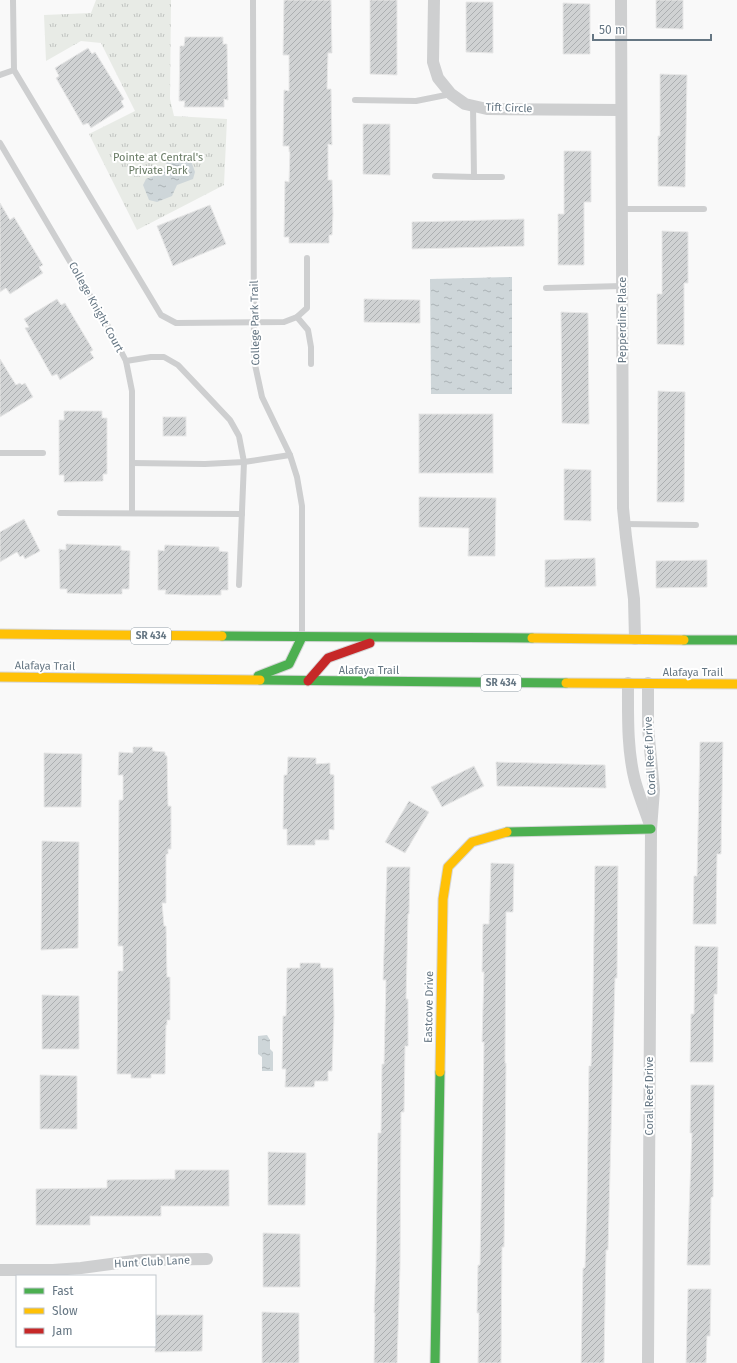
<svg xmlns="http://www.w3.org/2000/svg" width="737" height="1363" font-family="'Fira Sans',sans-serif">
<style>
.park{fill:url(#park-tufts)}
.water{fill:url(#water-ripples)}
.building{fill:url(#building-hatch);stroke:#e8e8e8}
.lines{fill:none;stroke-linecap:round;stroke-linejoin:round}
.fast-casing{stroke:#d5d6d7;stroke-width:11}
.slow-casing{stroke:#d5d6d7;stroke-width:11}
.jam-casing{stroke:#d5d6d7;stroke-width:11}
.lane{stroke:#cecfd0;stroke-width:6}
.street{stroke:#cecfd0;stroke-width:12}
.fast{stroke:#4caf50;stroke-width:9}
.slow{stroke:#ffc107;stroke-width:9}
.jam{stroke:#c62828;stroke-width:9}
.labels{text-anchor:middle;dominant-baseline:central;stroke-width:4;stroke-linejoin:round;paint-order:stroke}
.shield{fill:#fff;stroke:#939fa8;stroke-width:1}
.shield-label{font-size:10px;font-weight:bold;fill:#657683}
.street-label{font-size:11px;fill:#657683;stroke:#fff}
.park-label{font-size:11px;fill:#687a64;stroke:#fff}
</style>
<defs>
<pattern id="park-tufts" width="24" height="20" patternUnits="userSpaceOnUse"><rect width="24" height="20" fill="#e8ebe6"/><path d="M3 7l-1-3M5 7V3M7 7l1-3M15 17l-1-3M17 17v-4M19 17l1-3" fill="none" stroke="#c0c3c0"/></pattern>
<pattern id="water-ripples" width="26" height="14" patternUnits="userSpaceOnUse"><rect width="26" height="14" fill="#ced6d9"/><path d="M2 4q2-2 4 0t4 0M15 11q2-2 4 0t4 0" fill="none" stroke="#abb2b5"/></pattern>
<pattern id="building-hatch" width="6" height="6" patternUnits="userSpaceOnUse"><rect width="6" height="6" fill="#d0d2d3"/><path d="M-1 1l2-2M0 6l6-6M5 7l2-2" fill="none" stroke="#acafb1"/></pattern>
</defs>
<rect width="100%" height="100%" fill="#f9f9f9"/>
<polygon class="park" points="96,0 171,0 170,99 174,116 227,119 224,185 137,230 89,134 135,111 101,43 81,41 46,61 44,15 91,13"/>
<g class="water">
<polygon points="183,155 190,158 195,172 193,179 177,185 172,196 157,202 149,200 143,185 146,179 162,173 167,162"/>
<polygon points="512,277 512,394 431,394 430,279"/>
<polygon points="267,1035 270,1040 270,1049 273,1052 273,1071 262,1071 262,1057 258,1054 258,1036"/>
</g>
<g class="building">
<polygon points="284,0 331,0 332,53 328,53 327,89 331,89 332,145 328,144 328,180 332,180 333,214 332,235 329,235 329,243 289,243 289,237 284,237 285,181 289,182 290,152 289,152 289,146 283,146 284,90 289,91 289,55 283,55"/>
<polygon points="370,0 397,0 397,75 370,74"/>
<polygon points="656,0 683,0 683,29 656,28"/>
<polygon points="466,2 493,2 493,53 466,52"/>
<polygon points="563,3 590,4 590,54 563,54"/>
<polygon points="185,37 223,37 223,44 227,44 228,100 224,99 224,107 184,107 185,101 179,101 180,46 184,46"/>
<polygon points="88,48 92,54 95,52 124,99 121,101 124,107 91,128 88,123 83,125 56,78 59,76 55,68"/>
<polygon points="660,74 687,75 685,187 658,186 658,136 660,136"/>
<polygon points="363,124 390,124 390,175 363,174"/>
<polygon points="564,151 591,151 591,202 584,202 584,265 558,265 558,214 564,214"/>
<polygon points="0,203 10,220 14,217 43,265 39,267 43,273 10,294 6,288 0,292"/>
<polygon points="210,205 226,244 173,266 157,226"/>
<polygon points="524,219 524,246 412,249 412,222"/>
<polygon points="662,231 688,232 688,283 684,283 684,345 657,344 657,294 662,294"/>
<polygon points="57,299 61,305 65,303 93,350 90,352 94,358 60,380 57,374 52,376 25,328 29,327 24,319"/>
<polygon points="364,299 420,300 420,323 364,322"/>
<polygon points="561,312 588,313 589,424 562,423"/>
<polygon points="0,359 16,385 20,383 22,385 25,383 33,397 0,417"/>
<polygon points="658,391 685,392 684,502 657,502"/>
<polygon points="64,411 102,411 102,418 107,418 107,474 103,474 103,481 64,482 64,475 59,475 59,420 64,420"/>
<rect x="419" y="414" width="74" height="59"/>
<rect x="163" y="417" width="23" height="19"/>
<polygon points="564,469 591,470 591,521 564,520"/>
<polygon points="419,497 496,498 495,556 468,556 469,528 419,527"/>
<polygon points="24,519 40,551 25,559 23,555 20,557 17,552 0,562 0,532"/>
<polygon points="66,544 121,546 121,550 130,551 129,589 122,589 122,594 88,594 67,593 67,589 60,589 59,549 66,550"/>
<polygon points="165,545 219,547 219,551 228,552 228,590 221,590 221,595 186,595 165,594 166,590 158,590 158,550 164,551"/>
<polygon points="595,558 596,586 545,587 545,560"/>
<polygon points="707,560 707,587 656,588 656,561"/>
<polygon points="700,742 723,742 721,854 717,854 716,924 693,924 694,876 697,876"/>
<polygon points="133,747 152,747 153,751 165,752 165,755 167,756 168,806 171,806 171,849 168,849 168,854 166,854 166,903 162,903 164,926 166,926 167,977 170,977 170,1020 167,1020 167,1025 166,1025 165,1074 151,1074 151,1078 131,1078 131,1074 117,1074 118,971 123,971 123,946 118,946 119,800 123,800 123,775 118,775 119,752 133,753"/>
<polygon points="44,753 82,754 81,807 44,807"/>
<polygon points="288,757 316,758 316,764 330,763 330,774 334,775 334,830 329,829 329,840 315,840 315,845 287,845 287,829 283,829 284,775 287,775"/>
<polygon points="496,762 605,765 606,788 497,786"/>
<polygon points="474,766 484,786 442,807 431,787"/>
<polygon points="409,801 429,812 405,853 385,842"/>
<polygon points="42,841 79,842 78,948 41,950"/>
<polygon points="491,863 514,864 513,912 506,912 505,1063 506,1063 504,1247 502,1247 501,1363 478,1363 479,1313 477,1313 478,1265 480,1265 484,1042 482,1042 484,972 482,972 483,924 489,924"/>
<polygon points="595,866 618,866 617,978 615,978 608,1250 606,1250 604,1363 581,1363 583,1268 585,1268 587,1202 589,1066 591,1066 593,998"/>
<polygon points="387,867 410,867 409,914 408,914 406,999 408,999 408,1046 405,1046 404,1112 401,1112 400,1267 397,1363 374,1363 375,1313 374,1313 376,1267 378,1133 381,1133 382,1064 384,1064 386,980 383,980"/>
<polygon points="695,946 718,947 717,994 714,994 713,1062 690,1062 691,1014 694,1014"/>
<polygon points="300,963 320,963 321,968 333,968 334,1016 332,1071 328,1071 328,1081 315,1081 314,1087 285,1087 286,1069 282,1069 283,1016 286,1016 287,968 300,968"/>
<polygon points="42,995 79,996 79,1049 42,1049"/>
<polygon points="40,1075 77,1076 77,1129 40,1129"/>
<polygon points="691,1085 714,1085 713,1197 711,1197 710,1265 687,1265 692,1133 690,1133"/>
<polygon points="268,1152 306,1153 305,1205 268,1205"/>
<polygon points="175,1170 229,1170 229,1206 161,1206 161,1216 90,1216 90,1225 36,1225 36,1189 107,1188 107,1180 175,1179"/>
<polygon points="263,1233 300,1234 300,1287 263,1287"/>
<polygon points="688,1289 711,1289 710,1336 707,1336 706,1363 686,1363"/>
<polygon points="262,1312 299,1313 299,1363 262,1363"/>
<polygon points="155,1315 203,1315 202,1351 155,1352"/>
</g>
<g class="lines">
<g class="fast-casing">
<g id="fast">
<polyline points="222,636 532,638"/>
<polyline points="684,640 737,640"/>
<polyline points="258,676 289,664 302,637"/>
<polyline points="260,680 566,683"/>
<polyline points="507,832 651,829"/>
<polyline points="435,1363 440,1072"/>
</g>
</g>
<g class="slow-casing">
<g id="slow">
<polyline points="0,634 222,636"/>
<polyline points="532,638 684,640"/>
<polyline points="0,677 260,680"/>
<polyline points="566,683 737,684"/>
<polyline points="440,1072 443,899 448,867 472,842 507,832"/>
</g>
</g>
<g class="jam-casing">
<polyline id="jam" points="308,681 328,658 370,643"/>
</g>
<g class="lane">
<polyline points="13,0 14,70 161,315 176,323 284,322 297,317 307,308 307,258"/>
<polyline points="253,0 254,360 262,397 290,455 297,477 302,506 302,634"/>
<polyline points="0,75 14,70"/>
<polyline points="355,100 416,101 451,94"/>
<polyline points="473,106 474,177 502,177"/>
<polyline points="0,143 108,326 126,361 132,391 132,513"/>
<polyline points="435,176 474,177"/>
<polyline points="622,209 704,209"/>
<polyline points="546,288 622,286"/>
<polyline points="297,317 308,330 311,347 311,364"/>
<polyline points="126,361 151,357 164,357 178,365 230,420 239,436 244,462 239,585"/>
<polyline points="0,453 43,453"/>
<polyline points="132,463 205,464 244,462 290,455"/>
<polyline points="60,513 242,514"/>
<polyline points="625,524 696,525"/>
</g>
<g class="street">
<polyline points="434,0 433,62 438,78 451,94 465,104 487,109 621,110"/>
<polyline points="621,0 623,508 626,537 634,599 635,639"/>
<path d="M628,683C628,716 627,750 635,781C639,795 644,808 649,822"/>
<polyline points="0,1270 53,1270 81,1268 141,1260 207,1259"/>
<polyline points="648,1363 651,829 654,790 648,728 648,683"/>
</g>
<use href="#fast" class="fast"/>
<use href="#slow" class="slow"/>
<use href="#jam" class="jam"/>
</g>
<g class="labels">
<g class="shield">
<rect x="131" y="628" width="40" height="16" rx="3"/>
<rect x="481" y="675" width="40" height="16" rx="3"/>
</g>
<g class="shield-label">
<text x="151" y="636">SR 434</text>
<text x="501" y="683">SR 434</text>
</g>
<g class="street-label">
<text transform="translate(509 108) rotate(2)">Tift Circle</text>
<text transform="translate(96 307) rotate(61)">College Knight Court</text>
<text transform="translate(622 320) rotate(-90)">Pepperdine Place</text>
<text transform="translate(255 323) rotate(-91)">College Park Trail</text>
<text transform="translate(45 666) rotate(1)">Alafaya Trail</text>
<text x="369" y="670">Alafaya Trail</text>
<text x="693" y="672">Alafaya Trail</text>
<text transform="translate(650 756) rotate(-93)">Coral Reef Drive</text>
<text transform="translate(429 1007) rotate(-89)">Eastcove Drive</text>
<text transform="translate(649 1096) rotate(-90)">Coral Reef Drive</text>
<text transform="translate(152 1262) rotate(-3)">Hunt Club Lane</text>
</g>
<g class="park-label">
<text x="158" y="157">Pointe at Central's<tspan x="158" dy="13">Private Park</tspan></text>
</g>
</g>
<rect x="16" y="1275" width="140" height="72" fill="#ffffff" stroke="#c1c8cd"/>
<rect x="24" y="1288" width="20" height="6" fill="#4caf50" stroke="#c1c8cd"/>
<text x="52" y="1295" font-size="12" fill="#657683">Fast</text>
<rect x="24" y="1308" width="20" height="6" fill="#ffc107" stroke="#c1c8cd"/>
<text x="52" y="1315" font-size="12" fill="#657683">Slow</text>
<rect x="24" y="1328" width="20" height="6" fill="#c62828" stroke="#c1c8cd"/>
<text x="52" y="1335" font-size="12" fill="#657683">Jam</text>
<path d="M593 34v6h118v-6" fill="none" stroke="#657683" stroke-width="2"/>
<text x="599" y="34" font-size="12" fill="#657683" stroke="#ffffff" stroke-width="3" paint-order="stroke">50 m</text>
</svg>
